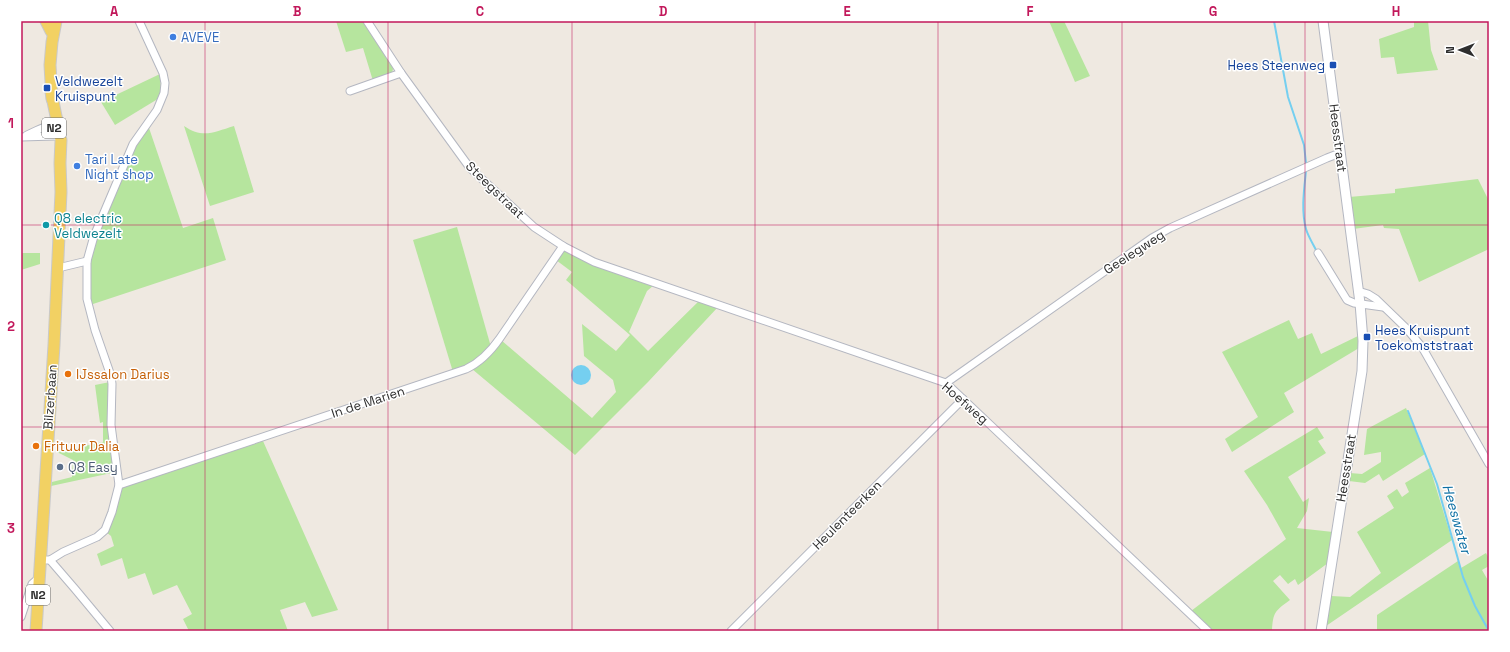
<svg xmlns="http://www.w3.org/2000/svg" width="1510" height="652" font-family="'Space Grotesk',sans-serif">
<style>
.green{fill:#b6e59e}
.water{fill:#75cff0}
.lines{fill:none;stroke-linecap:round;stroke-linejoin:round}
.stream{stroke:#75cff0;stroke-width:2}
.minor-casing{stroke:#b4b7c1;stroke-width:9}
.tertiary-casing{stroke:#b4b7c1;stroke-width:11}
.primary-casing{stroke:#c9c9c9;stroke-width:13}
.minor{stroke:#fff;stroke-width:7}
.tertiary{stroke:#fff;stroke-width:9}
.primary{stroke:#f2d163;stroke-width:11}
.grid{fill:none;stroke:#c2185b;stroke-width:1;stroke-opacity:0.55}
.shop-dot{fill:#3f7fe0;stroke:#fff;stroke-width:1.5}
.transit-dot{fill:#1a4fb4;stroke:#fff;stroke-width:1.5}
.culture-dot{fill:#0f9aa8;stroke:#fff;stroke-width:1.5}
.food-dot{fill:#e8710a;stroke:#fff;stroke-width:1.5}
.service-dot{fill:#5c6f8a;stroke:#fff;stroke-width:1.5}
.labels{text-anchor:middle;dominant-baseline:central;stroke-width:3;stroke-linejoin:round;paint-order:stroke}
.shield{fill:#fff;stroke:#6d6d6d;stroke-width:1}
.shield-label{font-size:12px;font-weight:bold;fill:#2e2e2e}
.shop-label{font-size:13px;fill:#366cbe;stroke:#fff;text-anchor:start}
.transit-label{font-size:13px;fill:#164399;stroke:#fff;text-anchor:start}
.street-label{font-size:13px;fill:#2e2e2e;stroke:#fff}
.culture-label{font-size:13px;fill:#0d838f;stroke:#fff;text-anchor:start}
.food-label{font-size:13px;fill:#c56008;stroke:#fff;text-anchor:start}
.service-label{font-size:13px;fill:#4e5e75;stroke:#fff;text-anchor:start}
.water-label{font-size:14px;font-style:italic;fill:#0d6fa3;stroke:#fff}
.neatline{fill:none;stroke:#c2185b;stroke-width:1.5}
.grid-label{font-size:13px;text-anchor:middle;font-weight:bold;fill:#c2185b}
</style>
<rect width="100%" height="100%" fill="#efe9e1"/>
<g class="green">
<polygon points="336,21 363,21 368,30 392,64 393,69 392,73 373,81 363,48 346,52"/>
<polygon points="1049,21 1064,21 1090,76 1075,82"/>
<polygon points="1414,21 1428,21 1431,50 1438,70 1397,74 1394,57 1381,58 1379,39 1414,27"/>
<polygon points="160,74 161,97 115,125 101,102"/>
<polygon points="148,125 183,228 213,218 226,260 90,305 89,261 97,235 133,149"/>
<path d="M184,126C203,139 214,132 234,126L254,192L210,206Z"/>
<polygon points="1478,179 1489,201 1489,249 1419,282 1399,229 1384,228 1383,225 1353,229 1349,197 1395,193 1395,189"/>
<polygon points="457,227 491,347 483,357 453,372 413,240"/>
<polygon points="565,251 568,251 654,285 647,291 629,332 648,351 700,300 718,307 648,382 575,455 472,369 501,340 592,418 616,392 613,380 584,356 582,324 616,351 630,335 566,280 572,272 556,260 562,252"/>
<polygon points="23,253 40,253 40,264 21,270 21,254"/>
<polygon points="1289,320 1298,339 1312,333 1321,354 1358,336 1359,348 1284,393 1294,412 1232,452 1225,439 1258,417 1222,352"/>
<polygon points="110,382 116,472 51,486 52,482 72,477 73,460 57,452 103,442 103,422 100,423 95,385"/>
<polygon points="1406,408 1425,454 1383,481 1379,474 1365,483 1349,481 1350,473 1362,474 1381,462 1381,452 1364,455 1367,429"/>
<path d="M1317,427L1324,438L1318,441L1326,453L1288,477L1303,502L1309,498L1307,511L1297,528L1333,532L1328,563L1298,585L1295,579L1288,584L1280,575L1273,581L1290,600C1275,611 1273,612 1272,631H1210L1191,611L1286,539L1267,505L1244,471Z"/>
<polygon points="263,441 338,610 312,617 305,602 280,610 288,631 189,631 183,619 192,614 177,585 153,595 145,573 128,579 122,558 101,566 97,554 114,546 111,536 106,532 120,490 126,485"/>
<polygon points="1430,468 1452,540 1326,626 1331,596 1350,597 1381,573 1357,532 1394,508 1387,496 1397,489 1402,497 1409,492 1405,483"/>
<polygon points="1486,553 1489,559 1489,566 1482,570 1489,582 1489,631 1377,631 1377,615 1458,561 1461,568"/>
</g>
<circle class="water" cx="581" cy="375" r="10"/>
<g class="lines">
<g class="stream">
<polyline points="1274,21 1288,97 1304,145 1306,163"/>
<path d="M1306,171C1304,190 1301,211 1306,229C1308,236 1313,244 1317,252"/>
<polyline points="1408,411 1437,484 1463,577 1475,606 1489,631"/>
</g>
<g class="minor-casing">
<g id="minor">
<polyline points="367,21 401,73 470,168 534,227 563,246 594,262 946,383 1208,631"/>
<polyline points="350,91 401,73"/>
<path d="M27,135C38,130 48,124 59,125"/>
<polyline points="21,137 55,136 61,135"/>
<polyline points="1318,253 1347,300 1354,303 1383,307"/>
<polyline points="58,268 87,261"/>
<polyline points="1358,291 1368,294 1376,299 1406,328 1422,347 1489,464"/>
<polyline points="946,383 1152,238 1170,228 1327,158 1340,153"/>
<path d="M119,485L466,369C481,362 491,351 500,338L563,246"/>
<polyline points="47,560 50,560 75,589 110,631"/>
<polyline points="50,560 63,552 97,537 105,530 112,512 119,485 111,425 112,384 111,376 95,330 87,299 87,261 94,236 133,144 157,110 164,93 165,83 163,73 139,21"/>
<polyline points="21,617 32,584 39,578"/>
<polyline points="731,631 963,399"/>
</g>
</g>
<g class="tertiary-casing">
<polyline id="tertiary" points="1321,631 1362,371 1363,341 1360,303 1323,21"/>
</g>
<g class="primary-casing">
<g id="primary">
<polyline points="46,21 51,31"/>
<polyline points="52,99 50,65 52,42 56,21"/>
<polyline points="36,631 54,345 61,192 60,163 61,140 51,92"/>
</g>
</g>
<use href="#minor" class="minor"/>
<use href="#tertiary" class="tertiary"/>
<use href="#primary" class="primary"/>
</g>
<path class="grid" d="M205,21V631M388,21V631M572,21V631M755,21V631M938,21V631M1122,21V631M1305,21V631M21,225H1489M21,427H1489"/>
<g class="shop-dot">
<circle cx="173" cy="37" r="4"/>
<circle cx="77" cy="166" r="4"/>
</g>
<g class="transit-dot">
<rect x="1329" y="61" width="8" height="8" rx="2"/>
<rect x="43" y="84" width="8" height="8" rx="2"/>
<rect x="1363" y="333" width="8" height="8" rx="2"/>
</g>
<circle class="culture-dot" cx="46" cy="225" r="4"/>
<g class="food-dot">
<circle cx="68" cy="374" r="4"/>
<circle cx="36" cy="446" r="4"/>
</g>
<circle class="service-dot" cx="60" cy="467" r="4"/>
<g class="labels">
<g class="shield">
<rect x="42" y="118" width="24" height="20" rx="3"/>
<rect x="26" y="585" width="24" height="20" rx="3"/>
</g>
<g class="shield-label">
<text x="54" y="128">N2</text>
<text x="38" y="595">N2</text>
</g>
<g class="shop-label">
<text x="181" y="37">AVEVE</text>
<text x="85" y="159">Tari Late<tspan x="85" dy="15">Night shop</tspan></text>
</g>
<g class="transit-label">
<text x="1325" y="65" text-anchor="end">Hees Steenweg</text>
<text x="55" y="81">Veldwezelt<tspan x="55" dy="15">Kruispunt</tspan></text>
<text x="1375" y="330">Hees Kruispunt<tspan x="1375" dy="15">Toekomststraat</tspan></text>
</g>
<g class="street-label">
<text transform="translate(1338 138) rotate(83)">Heesstraat</text>
<text transform="translate(495 190) rotate(44)">Steegstraat</text>
<text transform="translate(1134 252) rotate(-33)">Geelegweg</text>
<text transform="translate(50 397) rotate(-86)">Bilzerbaan</text>
<text transform="translate(368 402) rotate(-18)">In de Marien</text>
<text transform="translate(965 403) rotate(41)">Hoefweg</text>
<text transform="translate(1346 468) rotate(-81)">Heesstraat</text>
<text transform="translate(847 515) rotate(-45)">Heulenteerken</text>
</g>
<g class="culture-label">
<text x="54" y="218">Q8 electric<tspan x="54" dy="15">Veldwezelt</tspan></text>
</g>
<g class="food-label">
<text x="76" y="374">IJssalon Darius</text>
<text x="44" y="446">Frituur Dalia</text>
</g>
<g class="service-label">
<text x="68" y="467">Q8 Easy</text>
</g>
<g class="water-label">
<text transform="translate(1457 519) rotate(74)">Heeswater</text>
</g>
</g>
<rect width="1510" height="652" fill="none" stroke="#ffffff" stroke-width="44"/>
<g transform="translate(1460 50) rotate(270)" stroke="#ffffff" stroke-width="3" paint-order="stroke">
<path d="M0-3L7 15L0 10L-7 15Z" fill="#2e2e2e"/>
<text y="-6" font-size="11" font-weight="bold" text-anchor="middle" fill="#2e2e2e">N</text>
</g>
<rect x="22" y="22" width="1466" height="608" class="neatline"/>
<g class="grid-label">
<text x="114" y="16">A</text>
<text x="297" y="16">B</text>
<text x="480" y="16">C</text>
<text x="663" y="16">D</text>
<text x="847" y="16">E</text>
<text x="1030" y="16">F</text>
<text x="1213" y="16">G</text>
<text x="1396" y="16">H</text>
<text x="11" y="128">1</text>
<text x="11" y="331">2</text>
<text x="11" y="533">3</text>
</g>
</svg>
